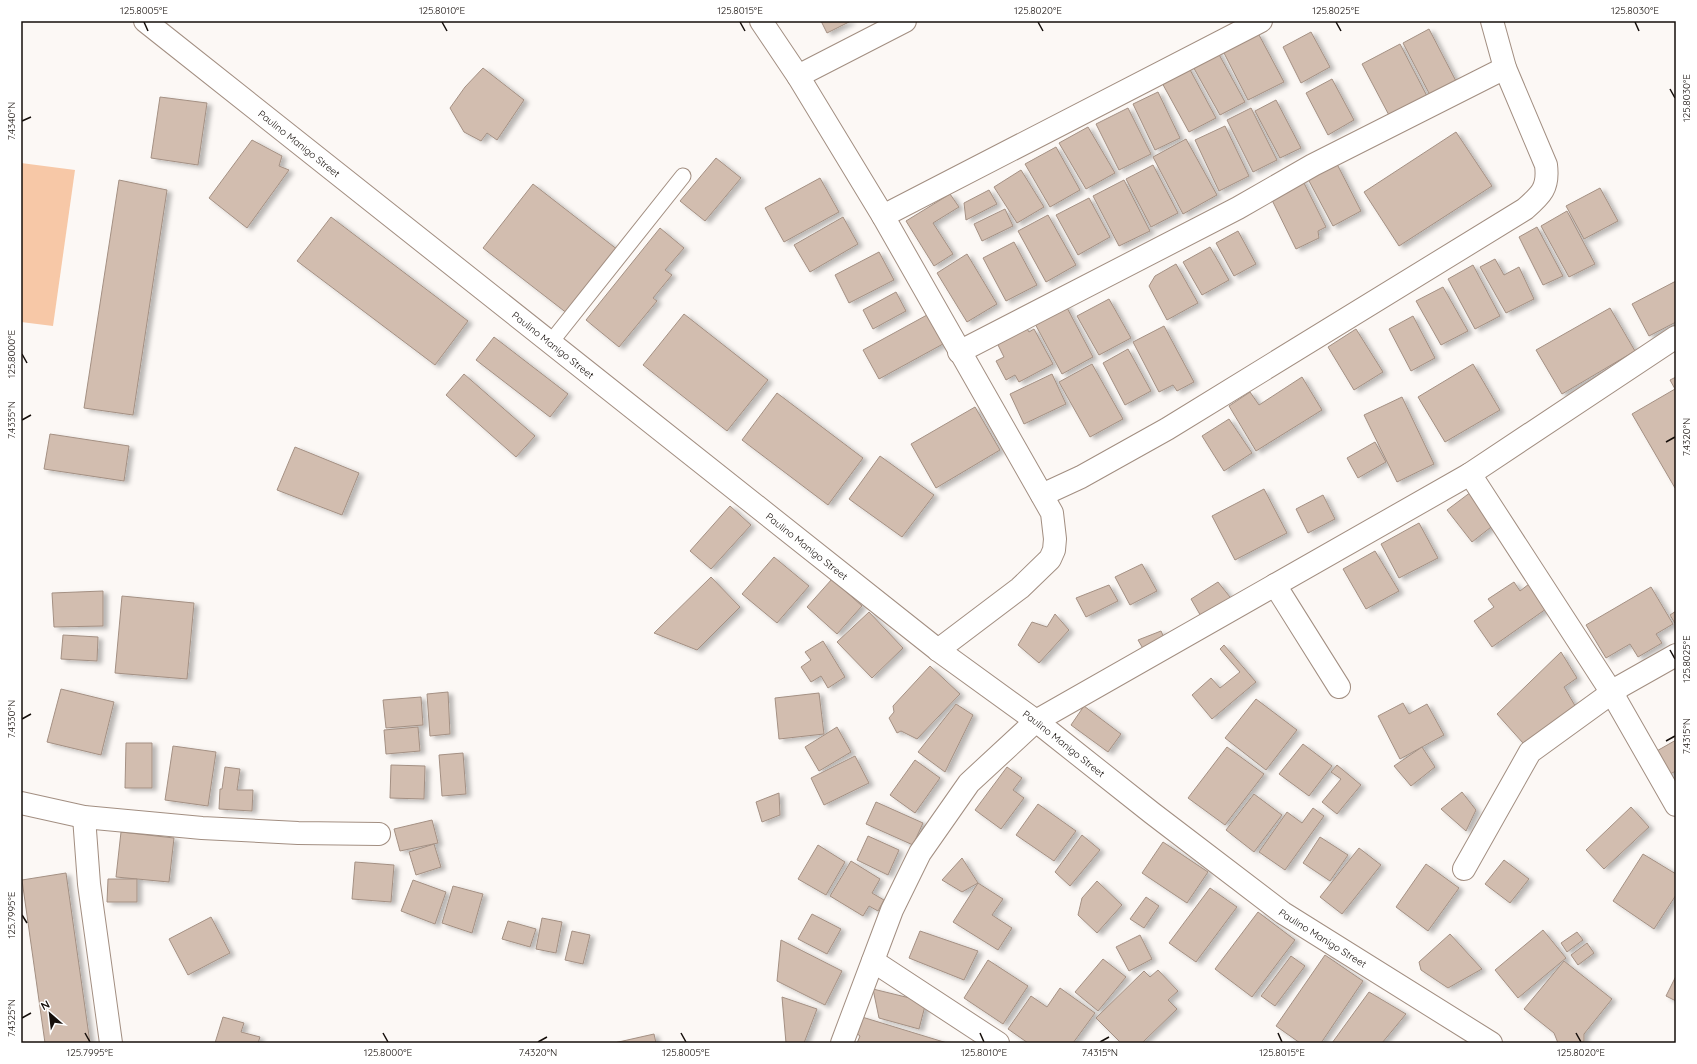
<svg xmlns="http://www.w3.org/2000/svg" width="1697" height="1064" font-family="Quicksand,sans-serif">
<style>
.green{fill:#f7c8a7}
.building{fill:#d2bdaf;stroke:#a49083;filter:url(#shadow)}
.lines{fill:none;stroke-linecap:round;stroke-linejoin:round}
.lane-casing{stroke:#a28e81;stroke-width:17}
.street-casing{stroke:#a28e81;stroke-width:24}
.secondary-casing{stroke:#a28e81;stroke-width:24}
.lane{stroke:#fff;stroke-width:15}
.street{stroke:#fff;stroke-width:22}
.secondary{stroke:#fff;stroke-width:22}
.ticks{fill:none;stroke:#150e0a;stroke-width:1.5}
.labels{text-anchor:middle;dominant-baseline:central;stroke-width:3;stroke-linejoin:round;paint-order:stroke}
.street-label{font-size:10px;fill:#150e0a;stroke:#fff}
.neatline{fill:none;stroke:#150e0a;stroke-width:1.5}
.ticks-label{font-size:10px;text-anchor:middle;fill:#150e0a}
</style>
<defs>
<filter id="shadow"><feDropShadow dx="4.5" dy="2.5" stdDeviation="2" flood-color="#0004"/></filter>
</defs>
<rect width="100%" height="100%" fill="#fcf8f5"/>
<polygon class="green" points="21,163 75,170 53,326 21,322"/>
<g class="building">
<polygon points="821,21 851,21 827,33"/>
<polygon points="1429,29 1457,83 1431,97 1403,43"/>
<polygon points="1311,32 1330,67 1301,83 1283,47"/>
<polygon points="1258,33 1284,82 1248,100 1223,51"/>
<polygon points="1400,44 1429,100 1391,119 1362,64"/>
<polygon points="1216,49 1245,102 1220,115 1191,63"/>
<polygon points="1188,66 1216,118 1189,132 1161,81"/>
<polygon points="483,68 524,100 497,140 487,133 481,141 464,132 450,108 465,87"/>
<polygon points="1332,79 1354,120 1328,135 1306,93"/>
<polygon points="1158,92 1180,138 1155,150 1133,104"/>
<polygon points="160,97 207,103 198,165 151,158"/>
<polygon points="1276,100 1301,148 1280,158 1255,111"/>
<polygon points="1128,108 1151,154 1119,170 1096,124"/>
<polygon points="1251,108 1277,160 1253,172 1227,120"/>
<polygon points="1225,126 1249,176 1219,191 1195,140"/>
<polygon points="1088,127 1115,173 1086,189 1059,143"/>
<polygon points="1456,132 1492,186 1399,246 1364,192"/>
<polygon points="1186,139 1217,195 1183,214 1153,157"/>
<polygon points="252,140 282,156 279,166 289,170 247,228 209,198"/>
<polygon points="1056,147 1080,190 1050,207 1025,164"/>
<polygon points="716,158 741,178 705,221 680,201"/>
<polygon points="1337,164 1361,211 1333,226 1308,179"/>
<polygon points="1153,165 1178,213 1151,227 1126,179"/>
<polygon points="1021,170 1044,207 1017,223 994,187"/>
<polygon points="820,178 839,212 784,242 765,208"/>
<polygon points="1302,179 1326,227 1318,231 1319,238 1296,249 1270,196"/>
<polygon points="119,180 167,190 133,415 84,408"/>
<polygon points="1124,180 1150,231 1119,246 1093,196"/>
<polygon points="533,184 618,250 568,314 483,248"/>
<polygon points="1600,188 1618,221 1584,239 1566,206"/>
<polygon points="989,190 997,204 966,220 964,203"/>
<polygon points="950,194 959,207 933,223 953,254 934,266 906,221"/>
<polygon points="1089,198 1110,237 1078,255 1056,215"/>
<polygon points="1005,209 1013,226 982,241 974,224"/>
<polygon points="1567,211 1595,264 1569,277 1541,226"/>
<polygon points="1048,215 1076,265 1046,282 1018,231"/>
<polygon points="331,217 468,321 435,365 297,261"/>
<polygon points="843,217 858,244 810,272 794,245"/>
<polygon points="1537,227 1563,276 1543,285 1519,237"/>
<polygon points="660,228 684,248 665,270 672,275 653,298 657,301 619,347 586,320"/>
<polygon points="1238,231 1256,264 1234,276 1216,243"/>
<polygon points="1014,242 1037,285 1006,301 983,258"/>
<polygon points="1210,247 1229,280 1202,295 1183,262"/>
<polygon points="879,252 894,280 849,303 835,275"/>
<polygon points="967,254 997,304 967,322 937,273"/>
<polygon points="1495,259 1504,275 1519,267 1534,299 1506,313 1480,267"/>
<polygon points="1176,264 1198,303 1167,320 1149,286 1155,276"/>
<polygon points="1473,265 1500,316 1475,329 1448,279"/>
<polygon points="1676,281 1676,322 1649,336 1632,304"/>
<polygon points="1443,287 1468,331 1441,345 1416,301"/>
<polygon points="896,292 906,311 873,329 863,310"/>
<polygon points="1109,299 1131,338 1099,355 1077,316"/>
<polygon points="1065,304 1093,357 1062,374 1033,320"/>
<polygon points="1610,308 1635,351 1562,394 1536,350"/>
<polygon points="684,314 768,380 727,431 643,365"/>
<polygon points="927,315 943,344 879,379 863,350"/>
<polygon points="1413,316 1435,358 1411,371 1389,329"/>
<polygon points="1164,326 1194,382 1177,391 1173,385 1159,392 1133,342"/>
<polygon points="1026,327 1029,332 1034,329 1053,364 1019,382 1015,375 1006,380 996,361 1004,357 997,343"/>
<polygon points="1356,329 1383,372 1354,390 1328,347"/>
<polygon points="494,337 568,394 550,417 476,360"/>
<polygon points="1128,349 1151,391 1125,405 1103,363"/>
<polygon points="1092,364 1123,419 1090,437 1059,382"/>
<polygon points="1473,364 1500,410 1445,442 1418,397"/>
<polygon points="464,374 535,436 516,457 446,395"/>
<polygon points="1052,374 1066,404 1024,424 1010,394"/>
<polygon points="1302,377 1322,410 1256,451 1229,406 1250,392 1259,405"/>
<polygon points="1676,377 1676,487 1675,488 1632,414 1675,389 1670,380"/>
<polygon points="777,393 863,458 828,505 742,440"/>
<polygon points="1402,397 1434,464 1397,482 1364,415"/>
<polygon points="975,407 1000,450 936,488 911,444"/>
<polygon points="1229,419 1252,453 1224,471 1202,436"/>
<polygon points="50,434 129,446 124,481 44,469"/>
<polygon points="1375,442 1386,462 1358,478 1347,458"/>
<polygon points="295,447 359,473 342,515 277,490"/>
<polygon points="880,456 934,495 902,537 849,499"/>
<polygon points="1264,489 1287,533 1235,560 1212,516"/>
<polygon points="1471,492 1495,524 1472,542 1447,510"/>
<polygon points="1323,495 1335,519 1308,533 1296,509"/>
<polygon points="730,506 751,525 711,569 690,551"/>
<polygon points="1419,523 1438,558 1399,578 1381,544"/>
<polygon points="1375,551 1399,591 1366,609 1343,569"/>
<polygon points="774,557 809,586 777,623 742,594"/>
<polygon points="1142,564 1157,591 1130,605 1115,577"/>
<polygon points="711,577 740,607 697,650 654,633"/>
<polygon points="832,579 862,606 837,634 807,607"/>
<polygon points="1218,582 1234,602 1202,618 1191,599"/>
<polygon points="1514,582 1520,591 1529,584 1546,609 1492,647 1474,621 1494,607 1488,599"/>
<polygon points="1109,585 1118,601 1086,617 1076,598"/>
<polygon points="1651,587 1673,624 1656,634 1662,643 1638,657 1630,644 1606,658 1586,625"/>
<polygon points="103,591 103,626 54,627 52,593"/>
<polygon points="122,596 194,603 187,679 115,673"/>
<polygon points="1676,611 1676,625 1670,615"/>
<polygon points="869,612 903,648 872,678 837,642"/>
<polygon points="1055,614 1069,630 1039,663 1018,645 1032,622 1047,627"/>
<polygon points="1161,631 1166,642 1145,652 1138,640"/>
<polygon points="63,635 98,637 97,661 61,659"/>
<polygon points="823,641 845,677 828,688 821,676 811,682 801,667 811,660 805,652"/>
<polygon points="1224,645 1256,682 1212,719 1192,695 1211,678 1220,688 1240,672 1220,649"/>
<polygon points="1561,652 1577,678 1564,687 1577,709 1523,743 1497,714"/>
<polygon points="930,666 960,694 917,739 901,731 897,733 889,718 894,712 893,706"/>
<polygon points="61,689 114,702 101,755 47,742"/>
<polygon points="448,692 450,734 430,736 427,694"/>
<polygon points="819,693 824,734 779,739 775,698"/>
<polygon points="421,697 423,725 386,728 383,700"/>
<polygon points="1256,699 1297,730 1266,770 1225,738"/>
<polygon points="1403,703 1409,714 1427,704 1444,735 1400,759 1378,716"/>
<polygon points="956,704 973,715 945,772 918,752"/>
<polygon points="1084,706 1121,734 1108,752 1071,725"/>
<polygon points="418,727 420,751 386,754 384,730"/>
<polygon points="837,727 851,752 819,771 805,747"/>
<polygon points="1676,740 1676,771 1668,775 1655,752"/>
<polygon points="126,743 152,743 152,788 125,788"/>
<polygon points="1303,744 1332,766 1309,796 1279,774"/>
<polygon points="173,746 216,752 208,806 165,800"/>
<polygon points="1227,747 1264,774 1225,825 1188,798"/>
<polygon points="1422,747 1435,767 1411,786 1394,766"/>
<polygon points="463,753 466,794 442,796 439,755"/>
<polygon points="855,756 869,783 824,805 811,778"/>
<polygon points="915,760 940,778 915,813 890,795"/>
<polygon points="391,765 425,766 424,799 390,798"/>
<polygon points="1337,765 1361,785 1337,814 1322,802 1341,779 1331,772"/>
<polygon points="225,767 240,769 237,790 253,790 252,811 219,809 220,789 222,789"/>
<polygon points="1007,767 1022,778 1013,790 1024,798 1001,829 975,810"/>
<polygon points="1462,792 1476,810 1466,831 1441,809"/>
<polygon points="779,793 780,815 762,822 756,802"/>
<polygon points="1254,794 1282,815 1254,852 1226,830"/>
<polygon points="876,802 923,823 913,845 866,824"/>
<polygon points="1038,804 1076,831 1054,861 1016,835"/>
<polygon points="1631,807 1649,827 1604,869 1586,850"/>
<polygon points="1313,808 1324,816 1285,870 1259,852 1287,812 1302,823"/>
<polygon points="432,820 438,843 400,851 394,829"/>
<polygon points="121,832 174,838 169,882 116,877"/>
<polygon points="1082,835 1100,850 1070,886 1055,872"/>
<polygon points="868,836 899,850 888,875 857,860"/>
<polygon points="1320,837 1348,855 1330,881 1303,863"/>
<polygon points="1163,842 1208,872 1187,903 1142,873"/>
<polygon points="434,844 441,867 416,875 409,852"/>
<polygon points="818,845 845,862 826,895 798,879"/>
<polygon points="1359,848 1381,865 1342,914 1320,897"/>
<polygon points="1643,854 1676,874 1676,895 1654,929 1613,901"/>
<polygon points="962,858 978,883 962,892 942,880"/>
<polygon points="1504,860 1529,879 1510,903 1485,884"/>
<polygon points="851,861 880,879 872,893 884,900 878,911 869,906 863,916 830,896"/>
<polygon points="355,862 394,865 391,902 352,899"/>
<polygon points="1426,864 1459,888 1428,931 1396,907"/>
<polygon points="66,873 90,1043 45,1043 22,880"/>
<polygon points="108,879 137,879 137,902 107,902"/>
<polygon points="413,880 446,892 435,924 401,911"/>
<polygon points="1097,881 1122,905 1097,933 1078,915 1082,898"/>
<polygon points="978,883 1003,899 992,915 1012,928 998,950 953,922"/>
<polygon points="453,886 483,894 472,933 442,923"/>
<polygon points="1210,888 1237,907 1196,962 1169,943"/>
<polygon points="1146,897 1159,906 1144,928 1130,919"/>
<polygon points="1258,912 1295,940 1252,997 1215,969"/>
<polygon points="812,914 841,929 827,954 798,939"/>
<polygon points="211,917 230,953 188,975 169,939"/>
<polygon points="542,918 562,922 556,953 536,949"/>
<polygon points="508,921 536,929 530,947 502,939"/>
<polygon points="1543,930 1566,958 1518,998 1495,970"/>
<polygon points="572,931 590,935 583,964 565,960"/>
<polygon points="920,931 978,951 964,980 909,958"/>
<polygon points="1577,932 1583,940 1567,952 1561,943"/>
<polygon points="1450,934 1482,969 1448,988 1421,970 1419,962"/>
<polygon points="1140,935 1152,959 1129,971 1116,947"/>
<polygon points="781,940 842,971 825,1005 777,981"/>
<polygon points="1587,943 1594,953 1578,965 1571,955"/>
<polygon points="1325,955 1363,981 1321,1043 1300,1043 1276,1026"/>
<polygon points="1291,956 1305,966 1275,1006 1261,996"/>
<polygon points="1103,959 1126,977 1098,1011 1075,992"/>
<polygon points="988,960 1028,986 1003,1024 964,998"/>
<polygon points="1564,961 1612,999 1584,1034 1584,1041 1580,1043 1558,1043 1554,1033 1524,1009"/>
<polygon points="1158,970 1178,991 1168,1000 1177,1009 1142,1043 1121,1043 1096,1018 1144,971 1150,977"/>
<polygon points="1676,976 1676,1001 1666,996"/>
<polygon points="1060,988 1095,1013 1073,1043 1028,1043 1008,1029 1031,996 1047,1007"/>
<polygon points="873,989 926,1002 919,1029 879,1018"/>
<polygon points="1369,992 1406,1014 1382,1043 1332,1043"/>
<polygon points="782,997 817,1009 804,1043 786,1043"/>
<polygon points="223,1017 244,1023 241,1032 260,1037 258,1043 215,1043"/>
<polygon points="862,1017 947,1043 857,1043 860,1036 855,1032"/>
<polygon points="654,1034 656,1043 614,1043"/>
</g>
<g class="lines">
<g class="lane-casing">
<polyline id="lane" points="551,342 683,176"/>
</g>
<g class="street-casing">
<g id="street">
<polyline points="761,21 798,76 883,216 1052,513 1055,539 1054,550 1050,559 1020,588 938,650"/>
<polyline points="798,76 905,21"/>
<polyline points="883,216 1261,21"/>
<polyline points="959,352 1238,208 1313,165 1505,68"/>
<polyline points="1470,474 1612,693 1676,805"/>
<path d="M1042,495L1081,477L1167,429L1525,209C1541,195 1549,188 1546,165L1505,68L1492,21"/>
<polyline points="1275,585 1339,687"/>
<polyline points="21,803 84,817 202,828 298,833 379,834"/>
<polyline points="84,817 89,884 111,1043"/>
<polyline points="1464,869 1530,752 1621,686 1676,655"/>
<polyline points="873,961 998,1043"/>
<polyline points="842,1043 892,910 920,853 969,783 1036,721 1470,474 1676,337"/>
</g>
</g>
<g class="secondary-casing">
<g id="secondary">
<path id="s1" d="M145,21L938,650L1036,721L1152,813L1283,913L1491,1043"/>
</g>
</g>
<use href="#lane" class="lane"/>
<use href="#street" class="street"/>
<use href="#secondary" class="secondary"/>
</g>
<path class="ticks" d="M144,22L148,31M442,22L447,31M740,22L745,31M1038,22L1043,31M1336,22L1341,31M1635,22L1639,31M1670,89L1675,98M22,121L31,117M22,354L27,363M22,420L31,415M1666,442L1675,437M1670,650L1675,659M22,719L31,714M1666,741L1675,736M22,915L27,923M22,1018L31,1013M85,1033L90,1042M383,1033L388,1042M681,1033L686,1042M980,1033L984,1042M1278,1033L1282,1042M1576,1033L1581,1042M538,1042L547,1037M1100,1042L1109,1037"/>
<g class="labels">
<g class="street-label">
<text stroke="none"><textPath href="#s1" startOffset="197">Paulino Manigo Street</textPath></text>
<text stroke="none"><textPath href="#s1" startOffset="521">Paulino Manigo Street</textPath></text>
<text stroke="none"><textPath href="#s1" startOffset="845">Paulino Manigo Street</textPath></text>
<text stroke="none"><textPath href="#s1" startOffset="1169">Paulino Manigo Street</textPath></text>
<text stroke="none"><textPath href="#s1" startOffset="1493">Paulino Manigo Street</textPath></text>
</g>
</g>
<rect width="1697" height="1064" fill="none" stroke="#ffffff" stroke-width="44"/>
<g transform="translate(50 1014) rotate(332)" stroke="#ffffff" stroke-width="3" paint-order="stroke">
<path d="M0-3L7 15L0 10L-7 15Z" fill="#150e0a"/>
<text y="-6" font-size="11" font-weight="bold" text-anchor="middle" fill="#150e0a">N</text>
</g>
<rect x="22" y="22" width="1653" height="1020" class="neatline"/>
<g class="ticks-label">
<text x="144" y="14">125.8005°E</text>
<text x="442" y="14">125.8010°E</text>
<text x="740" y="14">125.8015°E</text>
<text x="1038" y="14">125.8020°E</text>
<text x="1336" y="14">125.8025°E</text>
<text x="1635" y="14">125.8030°E</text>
<text transform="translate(1686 98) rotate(-90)" y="4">125.8030°E</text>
<text transform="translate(11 121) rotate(-90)" y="4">7.4340°N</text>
<text transform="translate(11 354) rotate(-90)" y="4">125.8000°E</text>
<text transform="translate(11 420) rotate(-90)" y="4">7.4335°N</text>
<text transform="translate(1686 437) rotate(-90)" y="4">7.4320°N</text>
<text transform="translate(1686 659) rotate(-90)" y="4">125.8025°E</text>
<text transform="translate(11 719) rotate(-90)" y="4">7.4330°N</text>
<text transform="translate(1686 736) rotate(-90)" y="4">7.4315°N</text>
<text transform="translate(11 915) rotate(-90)" y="4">125.7995°E</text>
<text transform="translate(11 1018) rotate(-90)" y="4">7.4325°N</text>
<text x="90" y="1056">125.7995°E</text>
<text x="388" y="1056">125.8000°E</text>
<text x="538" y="1056">7.4320°N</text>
<text x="686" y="1056">125.8005°E</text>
<text x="984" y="1056">125.8010°E</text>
<text x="1100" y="1056">7.4315°N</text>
<text x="1282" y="1056">125.8015°E</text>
<text x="1581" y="1056">125.8020°E</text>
</g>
</svg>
